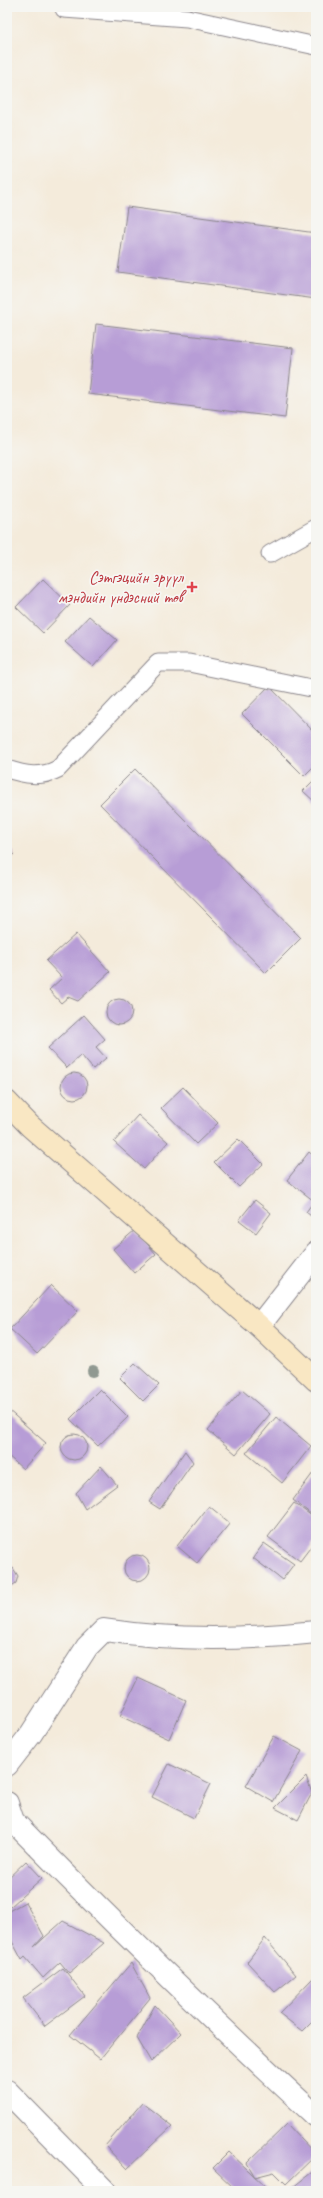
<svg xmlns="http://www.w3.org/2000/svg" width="323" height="2198" font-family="Caveat,sans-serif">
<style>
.building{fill:#b79dd6}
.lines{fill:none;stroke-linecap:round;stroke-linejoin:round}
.lane-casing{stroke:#8b868b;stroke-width:19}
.street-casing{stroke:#8b868b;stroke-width:24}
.secondary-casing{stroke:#8b868b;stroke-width:24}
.lane{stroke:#fff;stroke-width:17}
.street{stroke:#fff;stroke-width:22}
.secondary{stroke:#f9e7c3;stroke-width:22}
.tree{fill:#909991}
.health-dot{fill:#e0444e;stroke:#f6f6f2;stroke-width:1.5}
.labels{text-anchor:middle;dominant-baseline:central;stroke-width:3.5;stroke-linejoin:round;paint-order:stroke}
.health-label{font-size:17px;fill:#be3a42;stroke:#f6f6f2;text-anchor:end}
</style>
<rect width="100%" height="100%" fill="#f6f6f2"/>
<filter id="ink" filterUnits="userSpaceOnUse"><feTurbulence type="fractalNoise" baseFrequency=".025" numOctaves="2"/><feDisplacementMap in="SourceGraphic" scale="8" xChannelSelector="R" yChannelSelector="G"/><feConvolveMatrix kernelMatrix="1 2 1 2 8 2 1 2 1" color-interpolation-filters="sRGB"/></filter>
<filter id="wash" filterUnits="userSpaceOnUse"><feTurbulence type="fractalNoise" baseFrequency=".012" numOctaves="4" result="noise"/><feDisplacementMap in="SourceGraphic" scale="16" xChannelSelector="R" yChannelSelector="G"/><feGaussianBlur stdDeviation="0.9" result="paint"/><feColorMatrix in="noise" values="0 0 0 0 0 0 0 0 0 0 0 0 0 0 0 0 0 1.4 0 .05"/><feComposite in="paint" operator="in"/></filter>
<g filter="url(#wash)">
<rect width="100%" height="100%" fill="#f4ebdb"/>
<g id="blocks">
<g class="building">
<polygon points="127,207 316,233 316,299 118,272"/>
<polygon points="96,324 293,348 285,418 88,394"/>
<polygon points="43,579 70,605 43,633 16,607"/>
<polygon points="89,616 117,640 93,667 65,642"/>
<polygon points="269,686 316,734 316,764 304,776 242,714"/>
<polygon points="135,769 301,938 266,973 100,804"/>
<polygon points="316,778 316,803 303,791"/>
<polygon points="7,846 14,854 7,860"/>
<polygon points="76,934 110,972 78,1001 68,997 61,1003 49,990 62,978 46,961"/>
<circle cx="119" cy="1012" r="13"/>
<polygon points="84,1015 105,1039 96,1047 106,1058 93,1069 81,1055 67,1068 48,1048"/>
<circle cx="74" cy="1086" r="13"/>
<polygon points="183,1087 218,1123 196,1144 161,1108"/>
<polygon points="138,1115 168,1142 144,1169 114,1142"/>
<polygon points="238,1139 263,1164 239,1187 214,1162"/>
<polygon points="309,1152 316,1158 316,1220 306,1212 314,1201 287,1180"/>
<polygon points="255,1200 271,1213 256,1233 239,1220"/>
<polygon points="135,1230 156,1254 134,1273 113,1249"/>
<polygon points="51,1285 78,1311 37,1354 10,1329"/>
<polygon points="135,1363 159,1385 143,1401 120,1378"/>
<polygon points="100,1389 128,1417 98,1446 70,1419"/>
<polygon points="242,1390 270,1414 236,1454 208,1430"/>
<polygon points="7,1409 46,1443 23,1469 7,1455"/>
<polygon points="276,1417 311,1446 282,1483 246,1453"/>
<circle cx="74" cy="1447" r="13"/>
<polygon points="185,1451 193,1462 160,1509 149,1502"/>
<polygon points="101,1466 117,1485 85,1509 76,1493"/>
<polygon points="316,1469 316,1518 293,1500"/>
<polygon points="294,1503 316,1519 316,1540 300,1561 268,1537"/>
<polygon points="209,1506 230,1523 197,1563 177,1546"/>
<polygon points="264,1543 294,1564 282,1580 253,1558"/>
<circle cx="137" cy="1568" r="13"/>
<polygon points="7,1566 13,1568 18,1576 16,1583 10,1587 7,1587"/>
<polygon points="138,1678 186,1700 169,1739 120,1716"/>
<polygon points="274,1736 302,1751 273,1802 246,1786"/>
<polygon points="169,1764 211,1784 194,1818 152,1797"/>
<polygon points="306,1777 312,1793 298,1820 275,1808"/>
<polygon points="26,1861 42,1878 10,1907 7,1904 7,1879"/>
<polygon points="25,1902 44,1936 34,1947 63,1921 104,1943 69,1973 60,1962 43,1978 25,1957 22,1960 7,1932 7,1912"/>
<polygon points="265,1938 296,1975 275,1992 247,1962"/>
<polygon points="131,1963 150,1998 100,2059 70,2035"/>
<polygon points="63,1968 85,1996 45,2026 23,1998"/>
<polygon points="313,1978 316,1980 316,2017 302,2031 279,2013"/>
<polygon points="155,2005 181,2033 151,2062 137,2038"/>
<polygon points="142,2103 172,2126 127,2169 105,2146"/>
<polygon points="287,2124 316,2155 286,2184 274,2172 255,2177 247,2163"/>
<polygon points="229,2152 269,2190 268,2191 237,2191 213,2168"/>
<polygon points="316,2169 316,2191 288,2191"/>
</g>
</g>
</g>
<g filter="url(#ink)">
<use href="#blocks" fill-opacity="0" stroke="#8b868b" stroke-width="1"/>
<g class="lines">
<g class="lane-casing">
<g id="lane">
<polyline points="64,9 187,18 316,46"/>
<polyline points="270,554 316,528"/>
<path d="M7,769C25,775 41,778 58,769L158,663H189L316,689"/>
</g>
</g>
<g class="street-casing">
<g id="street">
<polyline points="259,1326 316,1253"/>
<path d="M7,1765L31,1734L87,1647L104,1630C175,1641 244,1640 316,1632"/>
<path d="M7,1803L13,1821C112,1922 212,2020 316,2116"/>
<polyline points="7,2091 105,2191"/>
</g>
</g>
<g class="secondary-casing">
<polyline id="secondary" points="7,1102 30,1126 259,1326 316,1380"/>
</g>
<use href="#lane" class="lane"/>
<use href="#street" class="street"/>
<use href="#secondary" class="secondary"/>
</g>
<circle class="tree" cx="93" cy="1371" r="6"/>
</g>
<path class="health-dot" d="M190 581h4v4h4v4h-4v4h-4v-4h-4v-4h4z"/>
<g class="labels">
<g class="health-label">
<text x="183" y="577">Сэтгэцийн эрүүл<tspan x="183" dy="20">мэндийн үндэсний төв</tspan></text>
</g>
</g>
<rect width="323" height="2198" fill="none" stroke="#f6f6f2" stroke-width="24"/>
</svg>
